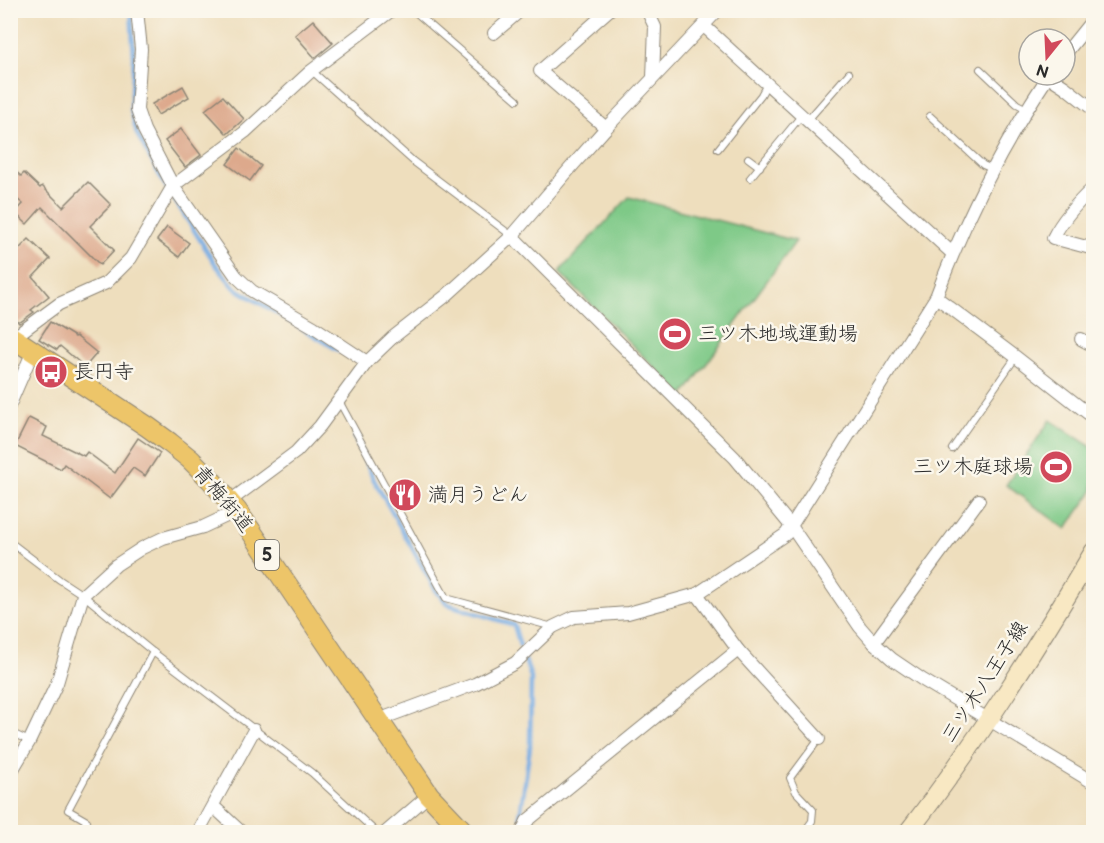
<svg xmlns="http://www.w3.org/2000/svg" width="1104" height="843" font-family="'Balsamiq Sans','Klee One',sans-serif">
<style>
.green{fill:#7ec987;stroke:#547a59;stroke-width:1.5}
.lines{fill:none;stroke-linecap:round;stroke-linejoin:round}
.stream{stroke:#75abe3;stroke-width:4.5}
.building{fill:#dda98c}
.service-casing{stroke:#8c8474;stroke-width:8}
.minor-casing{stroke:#8c8474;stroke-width:14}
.secondary-casing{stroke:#8c8474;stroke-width:20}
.primary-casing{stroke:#8c8474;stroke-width:22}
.service{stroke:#fff;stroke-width:6}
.minor{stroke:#fff;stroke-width:12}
.secondary{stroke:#f8e8c3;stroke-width:18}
.primary{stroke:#edc569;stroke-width:20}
.labels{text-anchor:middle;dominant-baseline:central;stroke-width:5;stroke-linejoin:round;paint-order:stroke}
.shield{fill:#fbf7ec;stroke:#696865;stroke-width:1.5}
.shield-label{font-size:18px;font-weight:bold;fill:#2b2b2b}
.poi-label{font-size:20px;fill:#2b2b2b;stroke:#fbf7ec;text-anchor:start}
.street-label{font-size:20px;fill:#2b2b2b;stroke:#fbf7ec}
</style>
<rect width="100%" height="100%" fill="#fbf7ec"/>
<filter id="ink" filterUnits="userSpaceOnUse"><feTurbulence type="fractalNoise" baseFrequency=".0167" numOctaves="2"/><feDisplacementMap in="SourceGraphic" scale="12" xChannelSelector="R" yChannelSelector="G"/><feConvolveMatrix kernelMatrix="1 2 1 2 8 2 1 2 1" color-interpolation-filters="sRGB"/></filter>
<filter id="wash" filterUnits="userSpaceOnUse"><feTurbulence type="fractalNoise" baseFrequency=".008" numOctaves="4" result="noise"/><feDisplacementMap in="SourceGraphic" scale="24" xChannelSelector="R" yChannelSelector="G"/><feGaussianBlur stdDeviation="1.35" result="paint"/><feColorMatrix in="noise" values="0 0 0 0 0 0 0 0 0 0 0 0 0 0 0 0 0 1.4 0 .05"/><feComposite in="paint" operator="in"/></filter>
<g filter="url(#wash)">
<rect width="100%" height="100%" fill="#eedebd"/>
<g class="green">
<polygon points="629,197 796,241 683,396 559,272"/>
<polygon points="1050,420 1093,448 1093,491 1066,529 1006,485"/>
</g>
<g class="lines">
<g class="stream">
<polyline points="131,10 134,58 131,109 137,134 164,183 216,265 235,288 340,351"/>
<polyline points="355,437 374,480 435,589 447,604 514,625 520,646"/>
<polyline points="520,816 530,747 531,678 525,660"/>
</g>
</g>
<g id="blocks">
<g class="building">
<polygon points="313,20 333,43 315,58 295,35"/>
<polygon points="183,86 189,97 158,115 152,104"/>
<polygon points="223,96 244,119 227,134 205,110"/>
<polygon points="181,129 201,155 185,167 165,141"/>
<polygon points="239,148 261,166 250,181 227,164"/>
<polygon points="10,167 21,176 24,173 40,188 42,186 63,207 88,182 111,205 90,226 114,250 100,265 42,207 27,224 15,213 23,204 10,193"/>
<polygon points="167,227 189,243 179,257 157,240"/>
<polygon points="29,239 50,259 33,277 49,296 31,310 34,312 19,323 10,313 10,258"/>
<polygon points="50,322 75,337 76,336 97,353 85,367 60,346 57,350 39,339"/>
<polygon points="29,418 47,427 43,436 84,456 87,452 115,473 138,438 160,453 145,476 133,468 110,499 64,464 61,469 15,446"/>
<polygon points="408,485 415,499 402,505 395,491"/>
</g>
</g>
</g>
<g filter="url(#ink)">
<use href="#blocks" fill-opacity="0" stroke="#8c8474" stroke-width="1.5"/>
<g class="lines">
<g class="service-casing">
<g id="service">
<polyline points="413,10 517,100"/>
<polyline points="980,69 1017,104 1027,109"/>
<polyline points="312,71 414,162 512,236"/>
<polyline points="930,116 983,165 992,169"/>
<polyline points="807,121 849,73"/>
<polyline points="718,149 761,95 767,84"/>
<polyline points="748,158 760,167"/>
<polyline points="750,178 801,116"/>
<polyline points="339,401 446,598 553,627"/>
<polyline points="952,449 1016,357"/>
<polyline points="10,542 60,580 83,595 153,652 312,773 376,832"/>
<polyline points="10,732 29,741"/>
<polyline points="79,832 87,821 68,810 153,652"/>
<polyline points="804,832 812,821 813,810 796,792 790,778 819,739"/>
</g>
</g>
<g class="minor-casing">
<g id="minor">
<polyline points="137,10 141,49 137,110 144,130 173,186 236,276 252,291 314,327 367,362"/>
<polyline points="647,10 655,27 653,77"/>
<polyline points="704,26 952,253"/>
<polyline points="494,33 521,10"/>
<polyline points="1065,54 1094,18"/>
<polyline points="1048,76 1065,87 1094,110"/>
<polyline points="606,128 540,71 609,10"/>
<path d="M1094,187C1078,202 1063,218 1053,238L1094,249"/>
<polyline points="512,236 735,458 791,526 860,627 874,643 892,659 923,680 1094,783"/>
<polyline points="936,297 1016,357 1094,418"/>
<polyline points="13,338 59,304 106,283 131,258 173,186 245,132 311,71 392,10"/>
<polyline points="1081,339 1094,346"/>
<polyline points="10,404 33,351"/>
<polyline points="230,501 296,452 320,426 367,362 392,338 447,295 512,236 573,165 606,128 718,10"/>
<polyline points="697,594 738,650 819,739"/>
<polyline points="874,643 979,500"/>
<path d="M378,720L475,684L515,663L553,627L574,617L628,613L697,594L786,534L936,297C965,219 1003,144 1049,75"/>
<polyline points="10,774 29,742 57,683 83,595 116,565 142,548 163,538 203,527 237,511"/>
<polyline points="213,806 241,832"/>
<polyline points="198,832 254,730"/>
<polyline points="386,832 429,795"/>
<polyline points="522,832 527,821 738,650"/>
</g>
</g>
<g class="secondary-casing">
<path id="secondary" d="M908,832C977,743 1036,648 1094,551"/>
</g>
<g class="primary-casing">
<polyline id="primary" points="10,336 148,427 170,443 190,459 211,480 237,511 251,531 429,795 464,832"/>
</g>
<use href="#service" class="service"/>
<use href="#minor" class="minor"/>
<use href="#secondary" class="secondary"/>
<use href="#primary" class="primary"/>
</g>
</g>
<defs>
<g id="stadium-disc" transform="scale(1.725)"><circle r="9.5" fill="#d1495b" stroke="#fbf7ec"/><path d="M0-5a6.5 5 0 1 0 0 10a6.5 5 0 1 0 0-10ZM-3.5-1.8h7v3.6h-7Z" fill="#fff"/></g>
<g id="bus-disc" transform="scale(1.725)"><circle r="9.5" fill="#d1495b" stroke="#fbf7ec"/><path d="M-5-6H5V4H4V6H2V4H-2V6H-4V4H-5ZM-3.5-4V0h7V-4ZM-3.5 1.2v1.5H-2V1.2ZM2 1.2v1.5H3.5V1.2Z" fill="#fff"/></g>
<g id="restaurant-disc" transform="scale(1.725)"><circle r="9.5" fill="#d1495b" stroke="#fbf7ec"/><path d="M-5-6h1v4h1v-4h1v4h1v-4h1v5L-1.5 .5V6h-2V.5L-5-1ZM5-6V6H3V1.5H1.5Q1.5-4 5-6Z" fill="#fff"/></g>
</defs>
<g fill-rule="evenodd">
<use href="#stadium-disc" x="675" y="334"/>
<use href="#bus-disc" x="51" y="372"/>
<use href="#stadium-disc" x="1056" y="467"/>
<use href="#restaurant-disc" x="405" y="495"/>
</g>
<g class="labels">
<rect class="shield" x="255" y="540" width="24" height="30" rx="4.5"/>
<g class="shield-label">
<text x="267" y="555">5</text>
</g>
<g class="poi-label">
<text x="698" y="334">三ツ木地域運動場</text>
<text x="74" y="372">長円寺</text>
<text x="1033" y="467" text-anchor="end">三ツ木庭球場</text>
<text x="428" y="495">満月うどん</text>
</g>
<g class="street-label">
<text transform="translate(223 499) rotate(50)">青梅街道</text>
<text transform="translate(985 682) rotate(-57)">三ツ木八王子線</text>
</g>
</g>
<rect width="1104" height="843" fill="none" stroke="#fbf7ec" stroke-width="36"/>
<g transform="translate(1047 57) rotate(198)"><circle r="28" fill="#fbf7ec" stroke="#a8a59f" stroke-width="1.5"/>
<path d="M0-4.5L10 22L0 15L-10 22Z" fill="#d1495b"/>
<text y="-9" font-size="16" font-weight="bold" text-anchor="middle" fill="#2b2b2b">N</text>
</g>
</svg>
